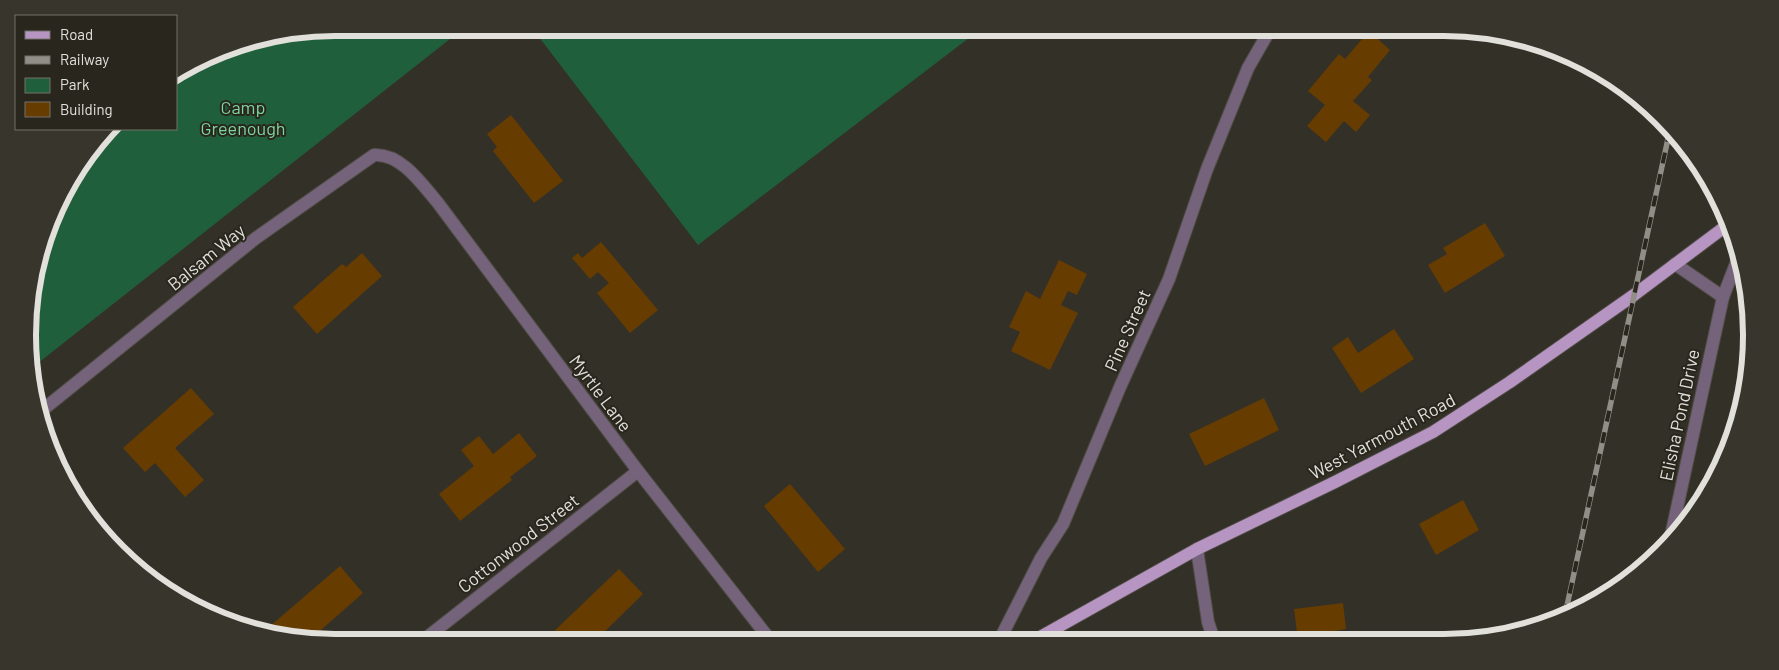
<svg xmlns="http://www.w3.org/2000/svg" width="1779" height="670" font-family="Barlow,sans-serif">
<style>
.green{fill:#205f3b}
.building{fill:#673c00}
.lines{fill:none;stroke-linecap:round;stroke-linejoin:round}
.minor-casing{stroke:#4f4c44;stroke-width:14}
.major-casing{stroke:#4f4c44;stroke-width:14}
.minor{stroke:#74637a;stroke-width:12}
.major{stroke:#b795c3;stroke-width:12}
.rail-casing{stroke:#908e87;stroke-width:5.5}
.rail{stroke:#29261d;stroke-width:4;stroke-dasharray:11;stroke-linecap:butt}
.labels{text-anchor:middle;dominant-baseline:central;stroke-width:4;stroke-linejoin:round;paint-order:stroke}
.park-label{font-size:18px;fill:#7cd69d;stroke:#29261d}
.street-label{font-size:18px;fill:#e2e0da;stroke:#29261d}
.rim{fill:none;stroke:#e2e0da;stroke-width:6}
</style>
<rect width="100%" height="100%" fill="#333027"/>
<g class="green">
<polygon points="335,28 464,28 33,367 30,295 69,182 112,129 176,129 176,78 236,44"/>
<polygon points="532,28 982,28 698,245"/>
</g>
<g class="building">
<polygon points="1369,31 1390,50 1368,77 1372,80 1353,101 1370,115 1356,132 1344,121 1326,142 1307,126 1325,105 1308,91 1339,54 1345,59"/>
<polygon points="511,115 563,181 534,203 493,151 497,147 487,134"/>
<polygon points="1485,223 1505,256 1445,293 1428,265 1447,254 1443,248"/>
<polygon points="601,242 658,310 630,333 597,293 609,283 598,272 590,279 572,258 578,253 582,258"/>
<polygon points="362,253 382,276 317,334 293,307 342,264 346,267"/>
<polygon points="1059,260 1087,274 1077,295 1068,291 1061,305 1078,313 1050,370 1011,351 1020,332 1009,327 1026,291 1040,299"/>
<polygon points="1394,329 1414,359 1361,393 1332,348 1348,337 1358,353"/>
<polygon points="191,388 214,414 175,448 204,480 185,497 155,463 145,472 123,448"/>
<polygon points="1264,398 1279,430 1205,466 1189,434"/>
<polygon points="519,433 537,456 510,477 512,480 460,521 439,494 474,466 461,450 479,436 493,454"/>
<polygon points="790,484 845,549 818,572 764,506"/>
<polygon points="1463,500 1479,530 1436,555 1419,524"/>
<polygon points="340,566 363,593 313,637 310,634 305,639 262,633"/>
<polygon points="619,569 643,594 594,642 552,642 548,637"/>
<polygon points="1343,603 1346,629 1334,631 1335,640 1298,640 1294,609"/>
</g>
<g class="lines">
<g class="minor-casing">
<g id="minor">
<polyline points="1723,297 1737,261"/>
<path d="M40,412L256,238L374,155C401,153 422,184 438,203L638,471L771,641"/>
<polyline points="1670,540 1723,297 1675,264"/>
<polyline points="1197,549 1208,622 1214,640"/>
<polyline points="999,641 1041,558 1063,524 1120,387 1169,279 1207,169 1248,68 1271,28"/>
<polyline points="421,642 638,471"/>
</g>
</g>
<g class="major-casing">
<polyline id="major" points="1033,641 1197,549 1335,482 1433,432 1510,382 1634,295 1726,226"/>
</g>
<use href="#minor" class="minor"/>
<use href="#major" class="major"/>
<g class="rail-casing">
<polyline id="rail" points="1565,615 1669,134"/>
</g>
<use href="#rail" class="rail"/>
</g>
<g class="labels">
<g class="park-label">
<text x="243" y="107">Camp<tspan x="243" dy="21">Greenough</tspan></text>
</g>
<g class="street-label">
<text transform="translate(206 257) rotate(-39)">Balsam Way</text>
<text transform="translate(1127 330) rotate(-66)">Pine Street</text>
<text transform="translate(601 393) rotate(53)">Myrtle Lane</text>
<text transform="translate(1679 415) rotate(-78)">Elisha Pond Drive</text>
<text transform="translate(1382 436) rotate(-28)">West Yarmouth Road</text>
<text transform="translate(518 543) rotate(-38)">Cottonwood Street</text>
</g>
</g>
<path d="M0 0H1779V670H0ZM335 36H1444A299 299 0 0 1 1743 335V335A299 299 0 0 1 1444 634H335A299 299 0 0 1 36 335V335A299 299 0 0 1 335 36Z" fill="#38352c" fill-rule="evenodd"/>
<path class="rim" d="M335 36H1444A299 299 0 0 1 1743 335V335A299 299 0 0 1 1444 634H335A299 299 0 0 1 36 335V335A299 299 0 0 1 335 36Z"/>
<rect x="15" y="15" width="162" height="115" fill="#29261d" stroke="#737069"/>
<rect x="25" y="31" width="25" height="8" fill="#b795c3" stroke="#737069"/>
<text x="60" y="40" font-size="15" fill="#e2e0da">Road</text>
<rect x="25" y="56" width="25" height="8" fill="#908e87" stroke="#737069"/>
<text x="60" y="65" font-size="15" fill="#e2e0da">Railway</text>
<rect x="25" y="78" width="25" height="15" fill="#205f3b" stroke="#737069"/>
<text x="60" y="90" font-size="15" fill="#e2e0da">Park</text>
<rect x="25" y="102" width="25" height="15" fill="#673c00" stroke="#737069"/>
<text x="60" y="115" font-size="15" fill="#e2e0da">Building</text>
</svg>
